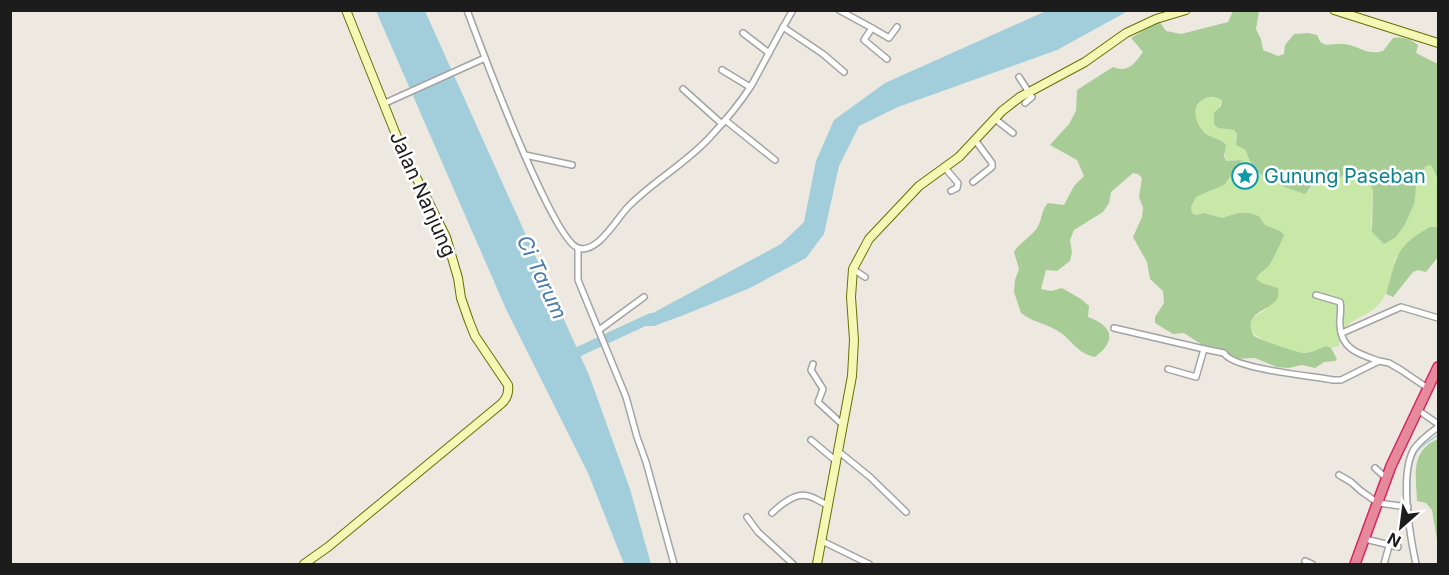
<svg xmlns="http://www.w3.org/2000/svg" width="1449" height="575" font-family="Inter,sans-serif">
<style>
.grass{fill:#c7e8a7}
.forest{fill:#a7cc96}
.water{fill:#a2cedb}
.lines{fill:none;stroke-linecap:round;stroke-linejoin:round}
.stream{stroke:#a2cedb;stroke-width:1.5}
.river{stroke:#a2cedb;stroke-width:10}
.street-casing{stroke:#a3a3a3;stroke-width:8}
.secondary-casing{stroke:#657006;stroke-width:10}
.highway-casing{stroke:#d42662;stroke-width:12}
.street{stroke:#fff;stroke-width:5}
.secondary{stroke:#f5f8b5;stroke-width:8}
.highway{stroke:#e5899b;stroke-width:9}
.labels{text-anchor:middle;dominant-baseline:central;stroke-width:5;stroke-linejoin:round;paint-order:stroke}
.culture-label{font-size:20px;fill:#0d838f;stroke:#fff;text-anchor:start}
.street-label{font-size:20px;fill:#1c1c1c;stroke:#fff}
.water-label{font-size:21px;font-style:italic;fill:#4a7aaa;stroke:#fff}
</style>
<rect width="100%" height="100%" fill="#ede9e1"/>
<path class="grass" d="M1206,97H1217L1222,100L1218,110V128L1234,130L1237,134L1236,140L1241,148L1246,150C1248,158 1253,162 1256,170L1309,191C1321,173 1324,184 1338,178C1343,177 1347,174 1352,172L1368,178L1373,191L1371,226L1415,194L1417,179L1426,166L1431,165C1443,182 1438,207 1438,227H1435L1395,258C1392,273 1390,291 1380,303C1366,321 1341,316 1339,346L1331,348L1326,346C1319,349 1311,353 1303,353C1292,352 1256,339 1251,331C1249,315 1257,317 1266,309C1271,303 1274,294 1278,288L1262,283L1255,279L1282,240L1280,231L1265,225L1259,216L1249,213H1238L1222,218L1204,213L1196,215L1192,213L1191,207L1196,197L1209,192L1227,181L1242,160L1226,161L1223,141C1218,139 1210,137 1205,133C1191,121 1192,107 1206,97Z"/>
<g class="forest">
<path d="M1233,11H1259L1256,29L1261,39L1263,50L1278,56L1284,54L1285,45L1294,34L1308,33L1317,35C1319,38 1319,41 1322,43C1327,47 1335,43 1341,44C1358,44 1364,56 1383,51L1393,38C1402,36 1411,39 1418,45L1416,53L1438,64V179L1431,165L1426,166L1417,179L1414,204L1405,224L1396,237L1384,244L1372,232L1373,191L1368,178L1352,172L1337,179H1320L1315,182L1305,194L1282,186L1269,175L1263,176C1255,170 1248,160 1246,150L1236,145L1237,134L1234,130L1218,128L1214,124V113L1221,106L1222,100C1216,97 1210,95 1204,99C1190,106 1195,125 1206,134C1213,139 1221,138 1226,145L1224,156L1226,161L1242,160L1224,185L1196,197L1191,207L1192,213L1196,215L1204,213L1222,218L1238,213H1249L1259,216L1265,225L1280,231L1284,235C1281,243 1274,257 1270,264C1266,270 1259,272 1256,279L1262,283L1278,288C1283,308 1255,307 1251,322C1250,327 1251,332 1254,336C1258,339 1298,353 1304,353C1311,353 1319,349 1326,346L1331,348L1337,359L1335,361L1324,362L1315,368L1302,365L1288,368L1277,367L1255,358L1235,359L1224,350L1204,346L1184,333L1173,334L1155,323V317L1164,303L1163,291L1150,279L1147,262L1133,237L1142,217L1143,208L1139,197L1142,178L1138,174L1133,173L1111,192L1109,203L1103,212L1074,230L1070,240L1072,252L1070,261L1057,271L1046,270L1041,289L1051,291L1062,288L1081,299L1089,306L1088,317C1113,326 1117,340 1095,357C1075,353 1073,339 1056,330C1045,323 1032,322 1021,313L1014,292L1015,280L1019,269L1014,252C1020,242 1033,236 1038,226C1043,217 1041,210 1048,203L1064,205L1074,186L1084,176L1077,160L1050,145L1069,124L1076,111L1077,90L1113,67C1129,73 1134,64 1143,52L1131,38L1159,21L1166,31L1181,34L1228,22Z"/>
<path d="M1430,227H1438V257L1426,272L1418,270L1413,272L1393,297L1386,294C1397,258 1393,248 1430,227Z"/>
<path d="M1438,439V546L1432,510L1426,503L1417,501C1416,475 1410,451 1438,439Z"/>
</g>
<g class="water">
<polygon points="376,11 425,11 589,375 630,489 651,564 624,564 588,473 506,309"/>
<polygon points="1046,11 1128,11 1057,50 898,107 859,126 839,166 824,234 806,258 750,288 684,315 654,326 637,326 638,321 781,244 804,222 816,161 834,120 885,83"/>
</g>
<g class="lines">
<path class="stream" d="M1412,527C1411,507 1405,464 1419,449C1425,443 1432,439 1438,435"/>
<polyline class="river" points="567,357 651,318"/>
<g class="street-casing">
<g id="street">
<path d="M467,10C480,45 552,239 578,248C597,255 617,218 628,207C653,181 687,163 711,136C725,121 740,103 751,86C765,61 778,35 793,10"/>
<polyline points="839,10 872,28 864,40 887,59"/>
<polyline points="783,27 823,54 844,72"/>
<polyline points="872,28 889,38 897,27"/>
<polyline points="743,33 769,53"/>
<polyline points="722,70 750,87"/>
<polyline points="1019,77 1032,97 1025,103"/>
<polyline points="683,89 722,124"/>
<polyline points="383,104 485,58"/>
<polyline points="995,119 1013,133"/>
<polyline points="725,120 775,160"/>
<polyline points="525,155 572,165"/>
<polyline points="945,168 958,183 957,188 951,191"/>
<polyline points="973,182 992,167 992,163 975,140"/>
<polyline points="578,248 578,280 626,397 637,437 646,462 674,564"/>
<polyline points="853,269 865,277"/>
<path d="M1316,295L1340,302C1342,310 1339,318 1340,326C1341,349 1359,354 1379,361"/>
<polyline points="1114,328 1204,349"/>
<polyline points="599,330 644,297"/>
<polyline points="1342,333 1401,307 1438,318"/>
<polyline points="813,364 811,370 823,389 818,402 843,425"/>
<path d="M1168,369L1196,377L1204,349L1224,353C1232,369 1313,376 1333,380H1341L1379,361L1389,363L1401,370L1429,389"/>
<polyline points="1418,410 1438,424"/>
<polyline points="811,440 836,461"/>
<polyline points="838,451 870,477 906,512"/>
<polyline points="1375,468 1386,478"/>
<polyline points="1339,475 1351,482 1361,491 1378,503 1408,507"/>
<path d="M772,513C780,505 796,492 808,496C814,497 821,502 827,505"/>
<polyline points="747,517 758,532 793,564"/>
<polyline points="1365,539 1398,547"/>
<polyline points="822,541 869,564"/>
<polyline points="1305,561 1312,564"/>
<polyline points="1384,564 1389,546"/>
<path d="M1416,564C1410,536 1399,474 1414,449C1420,440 1430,433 1438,427"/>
</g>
</g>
<g class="secondary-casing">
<g id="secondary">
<polyline points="1334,10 1438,43"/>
<path d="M304,564L328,547L501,404C507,399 509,393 508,385L475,336L469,321L461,298L458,278L446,237L401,147L346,10"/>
<polyline points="817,564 852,376 854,340 851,297 853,269 869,239 919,186 959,157 1002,111 1020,97 1085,62 1126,33 1156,19 1186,10"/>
</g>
</g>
<g class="highway-casing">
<polyline id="highway" points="1355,564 1391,466 1438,367"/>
</g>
<use href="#street" class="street"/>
<use href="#secondary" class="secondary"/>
<use href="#highway" class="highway"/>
</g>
<defs>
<g id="sight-ring" transform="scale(1.35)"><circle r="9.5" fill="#fff" stroke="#0f9aa8" stroke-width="1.5"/><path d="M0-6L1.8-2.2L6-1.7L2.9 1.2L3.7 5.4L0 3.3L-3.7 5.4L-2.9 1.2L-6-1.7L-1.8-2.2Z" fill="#0f9aa8"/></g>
</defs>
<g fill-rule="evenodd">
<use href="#sight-ring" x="1245" y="176"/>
</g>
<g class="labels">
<g class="culture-label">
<text x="1264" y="176">Gunung Paseban</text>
</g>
<g class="street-label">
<text transform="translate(423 194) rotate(66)">Jalan Nanjung</text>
</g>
<g class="water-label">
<text transform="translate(542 277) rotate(65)">Ci Tarum</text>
</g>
</g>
<rect width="1449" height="575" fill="none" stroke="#1c1c1c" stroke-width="24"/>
<g transform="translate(1401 527) rotate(208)" stroke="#ffffff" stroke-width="4.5" paint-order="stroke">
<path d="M0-4.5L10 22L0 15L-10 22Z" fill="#1c1c1c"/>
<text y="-9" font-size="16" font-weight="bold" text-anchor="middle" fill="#1c1c1c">N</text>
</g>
</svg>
